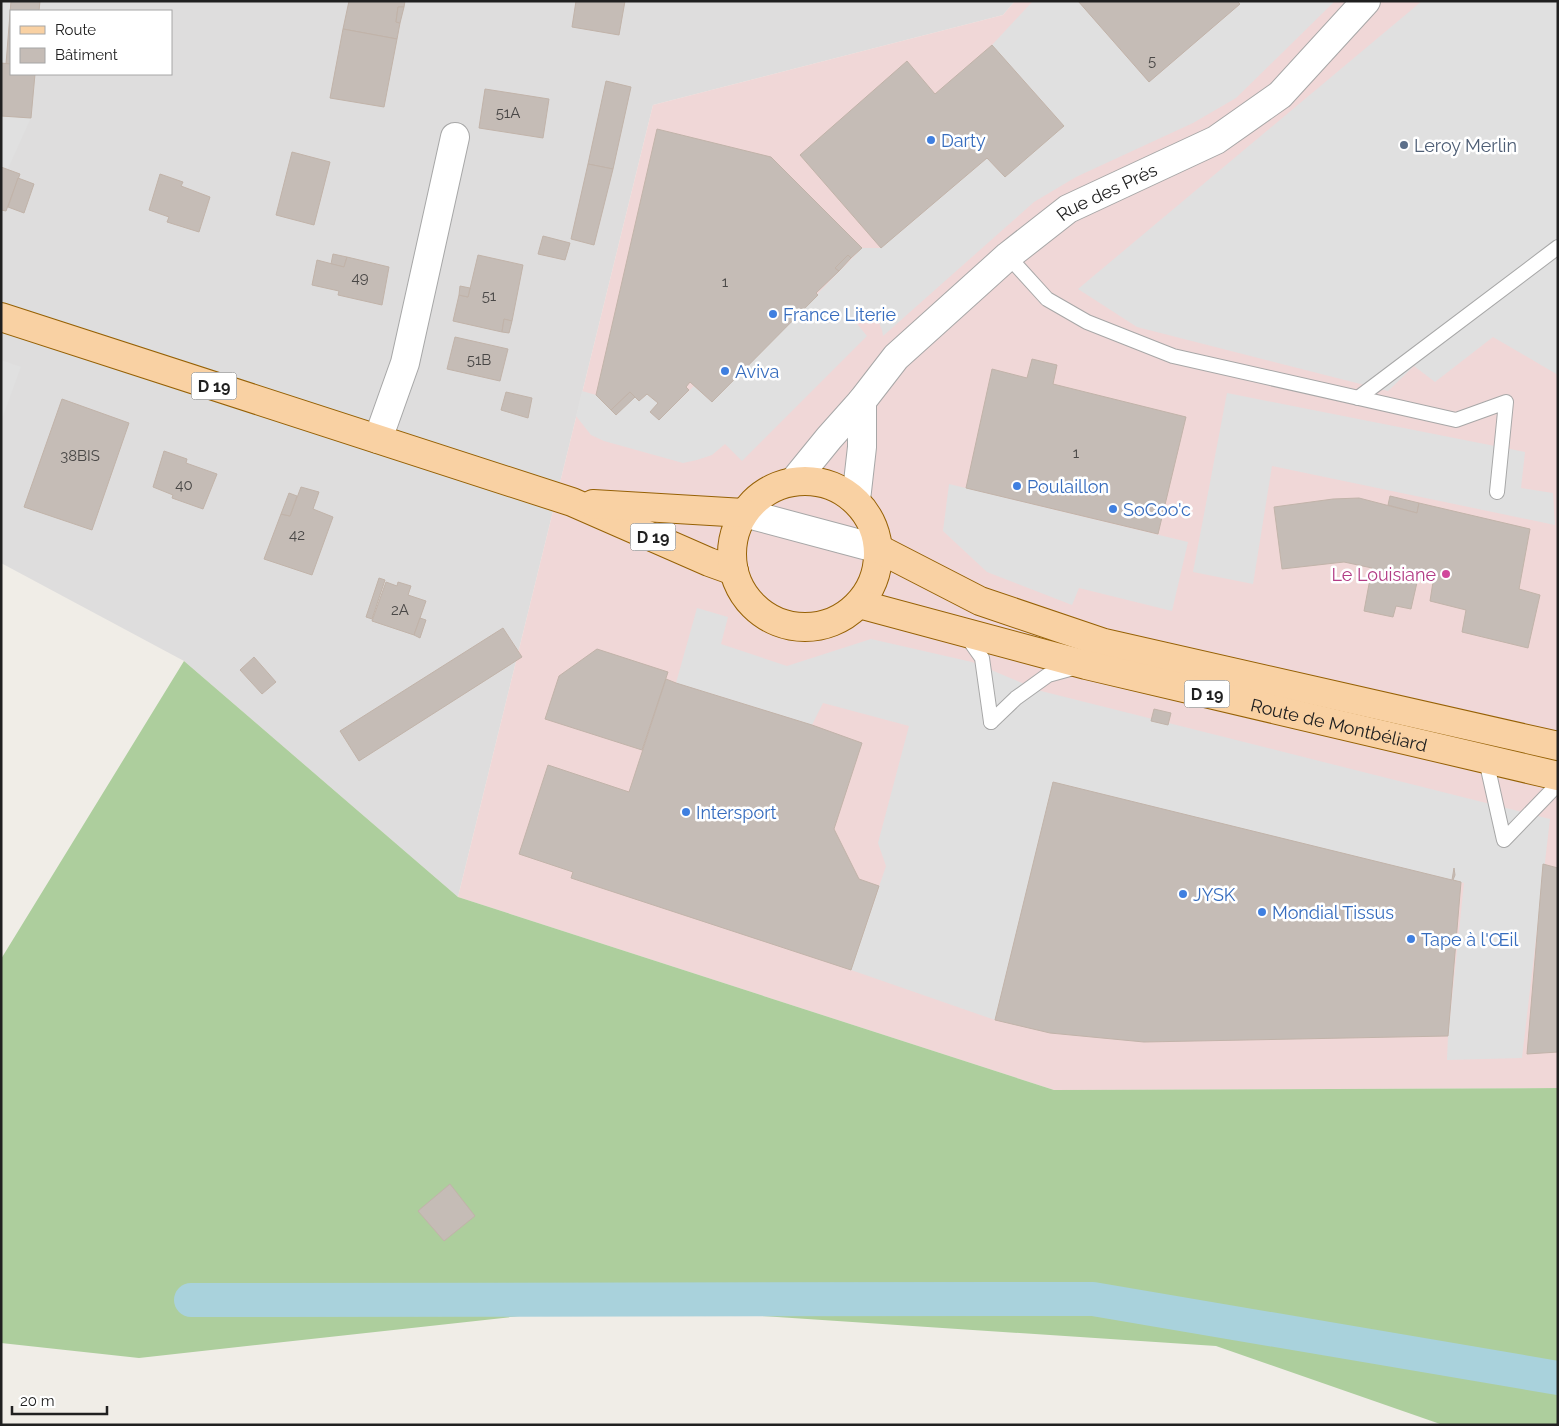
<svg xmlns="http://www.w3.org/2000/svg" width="1559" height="1426" font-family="Raleway,sans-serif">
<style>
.residential{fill:#dedddd;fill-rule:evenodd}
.commercial{fill:#f0d7d7}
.forest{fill:#adce9d}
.parking{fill:#e0e0e0}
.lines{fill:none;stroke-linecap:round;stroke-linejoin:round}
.canal{stroke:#a9d2dc;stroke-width:34}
.building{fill:#c5bcb6;stroke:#c1b3a9}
.lane-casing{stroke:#a7a7a7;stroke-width:16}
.street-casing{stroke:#a7a7a7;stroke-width:30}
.primary-casing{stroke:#966105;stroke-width:30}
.lane{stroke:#fff;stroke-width:14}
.street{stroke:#fff;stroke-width:28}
.primary{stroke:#f9d1a3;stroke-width:28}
.shop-dot{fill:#3f7fe0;stroke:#fff;stroke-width:2}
.service-dot{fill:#5c6f8a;stroke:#fff;stroke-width:2}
.hotel-dot{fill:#d1479c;stroke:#fff;stroke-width:2}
.labels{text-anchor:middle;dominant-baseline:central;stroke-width:5;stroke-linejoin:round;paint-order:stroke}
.number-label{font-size:15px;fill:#494746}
.shield{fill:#fff;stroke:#636363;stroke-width:1}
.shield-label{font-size:16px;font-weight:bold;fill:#202020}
.shop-label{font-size:18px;fill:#366cbe;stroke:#fff;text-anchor:start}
.service-label{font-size:18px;fill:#4e5e75;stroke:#fff;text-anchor:start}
.street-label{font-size:18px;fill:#202020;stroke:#fff}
.hotel-label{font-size:18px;fill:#b23c85;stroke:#fff;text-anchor:end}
</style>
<rect width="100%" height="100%" fill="#f0ede7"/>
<path class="residential" d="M1,1H1015L1003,15L653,105L458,897L184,661L1,563ZM11,11H171V74H11Z"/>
<polygon class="commercial" points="1015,1 1558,1 1558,1088 1054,1090 458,897 653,105 1003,15"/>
<polygon class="forest" points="184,661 458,897 1054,1090 1558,1088 1558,1425 1443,1425 1216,1346 611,1306 139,1358 1,1343 1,959"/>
<g class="parking">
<polygon points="1,1 11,1 6,64 1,63"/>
<polygon points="1033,1 1078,1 1149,82 1239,5 1237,1 1335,1 1236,98 1193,123 1076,177 1034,202 883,336 882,330 878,320 870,315 861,313 853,319 867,336 742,461 725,444 712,455 697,460 683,463 604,441 591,435 576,416 582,391 596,395 611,409 635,397 639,401 647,394 658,403 659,420 694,386 712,402 862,248 881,248 987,158 1005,177 992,45"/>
<polygon points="1422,1 1558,1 1558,375 1493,337 1435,382 1414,366 1388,391 1137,327 1078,289"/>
<polygon points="1,116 31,118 8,169 1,167"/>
<polygon points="1,360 21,367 1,422"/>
<polygon points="1227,393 1525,452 1521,488 1553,493 1555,525 1272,466 1253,584 1193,572"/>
<polygon points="949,484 1188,542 1172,611 1079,588 1072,605 987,572 943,531"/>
<polygon points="697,608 728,617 721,644 787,666 871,639 972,662 1041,691 1550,819 1522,1058 1447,1060 1448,1036 1464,883 1053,785 995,1020 851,970 886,866 878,843 909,726 823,703 812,725 676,683"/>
</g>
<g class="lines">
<polyline class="canal" points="191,1300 1093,1299 1558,1378"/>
</g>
<g class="building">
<polygon points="11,1 40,1 39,11 11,11 11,64 6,64"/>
<polygon points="349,1 405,1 404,7 398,7 396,22 400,23 397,39 343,29"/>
<polygon points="576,1 625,1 619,35 572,27"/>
<polygon points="1078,1 1237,1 1240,4 1149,82"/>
<polygon points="398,7 404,7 400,23 396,22"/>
<polygon points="343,29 397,39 384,107 330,98"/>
<polygon points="992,45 1064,126 1005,177 987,158 881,248 800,155 907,61 935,94"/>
<polygon points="1,63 11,64 11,74 35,74 31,118 1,116"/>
<polygon points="606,81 631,87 613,169 588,164"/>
<polygon points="485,89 549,99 543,138 479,128"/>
<polygon points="657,129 771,157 862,248 851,258 848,255 835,268 839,271 816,293 818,295 712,402 690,382 686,387 689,390 659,420 650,412 658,403 647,394 639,401 630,392 611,410 596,395"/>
<polygon points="292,152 330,162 314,225 276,215"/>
<polygon points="588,164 613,169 594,245 571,239"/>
<polygon points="1,167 20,174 6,211 1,210"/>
<polygon points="160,174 183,182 181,186 210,197 199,232 167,222 169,217 149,210"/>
<polygon points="18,178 34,184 24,213 8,207"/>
<polygon points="543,236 570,243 565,260 538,254"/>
<polygon points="333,254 347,257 344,267 331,264"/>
<polygon points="478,255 523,265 512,321 504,319 502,332 453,321 459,295 468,297"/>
<polygon points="848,255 851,258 839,271 835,268"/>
<polygon points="347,257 389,267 382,305 338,295 339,291 312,285 317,260 344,267"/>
<polygon points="460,286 470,288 468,297 459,295"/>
<polygon points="504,319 512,321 509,333 502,332"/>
<polygon points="455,337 508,349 500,381 447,369"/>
<polygon points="1032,359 1057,365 1053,384 1186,417 1158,534 966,488 992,369 1027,378"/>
<polygon points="506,392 532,398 528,418 501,410"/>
<polygon points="630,392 635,397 616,415 611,410"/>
<polygon points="62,399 129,423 92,530 24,507"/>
<polygon points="164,451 187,459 186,463 217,474 203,509 172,498 173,495 153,487"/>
<polygon points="301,487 319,492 313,509 333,517 312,575 264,559 281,514 290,516"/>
<polygon points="289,493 297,496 290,516 281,514"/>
<polygon points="1390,496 1419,503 1417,513 1388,505"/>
<polygon points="1359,498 1417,513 1419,503 1530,529 1519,589 1540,595 1528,648 1462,632 1466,610 1430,601 1433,582 1418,578 1411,609 1396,606 1393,617 1364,611 1372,568 1344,562 1282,569 1274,507 1333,499"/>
<polygon points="379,578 385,580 372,619 366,617"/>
<polygon points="386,582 397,586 398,582 411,586 408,595 426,601 414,635 372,621"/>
<polygon points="420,618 426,620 420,638 414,635"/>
<polygon points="503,628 522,657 359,761 340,731"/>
<polygon points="597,649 668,672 642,750 545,719 559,676"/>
<polygon points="254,657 276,682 262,694 240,670"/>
<polygon points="666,679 676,683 812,725 862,743 834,829 859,879 879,886 851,970 571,878 573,872 519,854 548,765 629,792"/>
<polygon points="1154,709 1171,713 1168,725 1151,721"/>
<polygon points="1053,782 1452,880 1454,868 1455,875 1453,880 1461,882 1448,1036 1144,1042 1050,1033 995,1020"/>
<polygon points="1543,864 1558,868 1558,1052 1527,1054"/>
<polygon points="450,1184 475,1216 444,1241 418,1211"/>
</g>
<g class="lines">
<g class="lane-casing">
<g id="lane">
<polyline points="1008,256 1047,299 1087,322 1173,356 1456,420 1506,402 1497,492"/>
<polyline points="1358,398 1558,247"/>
<polyline points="965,634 982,658 991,722"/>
<polyline points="991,722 1016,698 1048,675 1077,667"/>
<polyline points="1486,760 1504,840 1558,784"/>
</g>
</g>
<g class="street-casing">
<g id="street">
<polyline points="378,439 405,363 455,137"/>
<path id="s1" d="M794,481L829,438L862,401L896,357L1008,256L1068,209L1216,140L1280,95L1366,1"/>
<polyline points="856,500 862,447 862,401"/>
<polyline points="744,513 879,549"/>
</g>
</g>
<g class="primary-casing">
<g id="primary">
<polyline points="1,317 572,502 709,562 734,571"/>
<circle cx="805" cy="554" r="73"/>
<polyline points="593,504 744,513"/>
<polyline points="879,549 980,601 1104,643 1558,746"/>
<path id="s2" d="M859,604L1086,665L1558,776"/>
</g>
</g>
<use href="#lane" class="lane"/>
<use href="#street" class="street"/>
<use href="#primary" class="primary"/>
</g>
<g class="shop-dot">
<circle cx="931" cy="140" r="5"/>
<circle cx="773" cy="314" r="5"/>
<circle cx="725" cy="371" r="5"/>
<circle cx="1017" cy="486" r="5"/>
<circle cx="1113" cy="509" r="5"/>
<circle cx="686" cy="812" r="5"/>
<circle cx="1183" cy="894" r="5"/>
<circle cx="1262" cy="912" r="5"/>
<circle cx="1411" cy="939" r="5"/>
</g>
<circle class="service-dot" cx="1404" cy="145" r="5"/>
<circle class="hotel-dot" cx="1446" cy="574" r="5"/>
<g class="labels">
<g class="number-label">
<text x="1152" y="61">5</text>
<text x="508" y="113">51A</text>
<text x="360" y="278">49</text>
<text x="725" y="282">1</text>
<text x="489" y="296">51</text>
<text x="479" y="360">51B</text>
<text x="1076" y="453">1</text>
<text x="80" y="456">38BIS</text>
<text x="184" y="485">40</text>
<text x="297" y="535">42</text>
<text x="400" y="610">2A</text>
</g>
<g class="shield">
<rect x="191.5" y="372.5" width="45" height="27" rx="4"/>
<rect x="630.5" y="523.5" width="45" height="27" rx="4"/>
<rect x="1184.5" y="680.5" width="45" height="27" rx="4"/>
</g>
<g class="shield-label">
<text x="214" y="386">D 19</text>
<text x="653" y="537">D 19</text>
<text x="1207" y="694">D 19</text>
</g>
<g class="shop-label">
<text x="941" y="140">Darty</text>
<text x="783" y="314">France Literie</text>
<text x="735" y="371">Aviva</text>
<text x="1027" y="486">Poulaillon</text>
<text x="1123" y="509">SoCoo'c</text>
<text x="696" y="812">Intersport</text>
<text x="1193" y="894">JYSK</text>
<text x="1272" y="912">Mondial Tissus</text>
<text x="1421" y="939">Tape à l'Œil</text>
</g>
<g class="service-label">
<text x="1414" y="145">Leroy Merlin</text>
</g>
<g class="street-label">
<text stroke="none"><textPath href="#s1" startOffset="430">Rue des Prés</textPath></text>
<text stroke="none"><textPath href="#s2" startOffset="495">Route de Montbéliard</textPath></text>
</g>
<g class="hotel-label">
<text x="1436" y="574">Le Louisiane</text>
</g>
</g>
<rect width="1559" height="1426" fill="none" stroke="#202020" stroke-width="5"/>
<rect x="10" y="10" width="162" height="65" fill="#ffffff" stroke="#a6a6a6"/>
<rect x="20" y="26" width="25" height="8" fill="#f9d1a3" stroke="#a6a6a6"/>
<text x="55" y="35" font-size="15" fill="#202020">Route</text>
<rect x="20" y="48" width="25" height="15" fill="#c5bcb6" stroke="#a6a6a6"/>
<text x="55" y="60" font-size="15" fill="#202020">Bâtiment</text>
<path d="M12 1406v8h95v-8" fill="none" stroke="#202020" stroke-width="2.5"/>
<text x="20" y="1406" font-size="15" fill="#202020" stroke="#ffffff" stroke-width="4" paint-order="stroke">20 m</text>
</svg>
